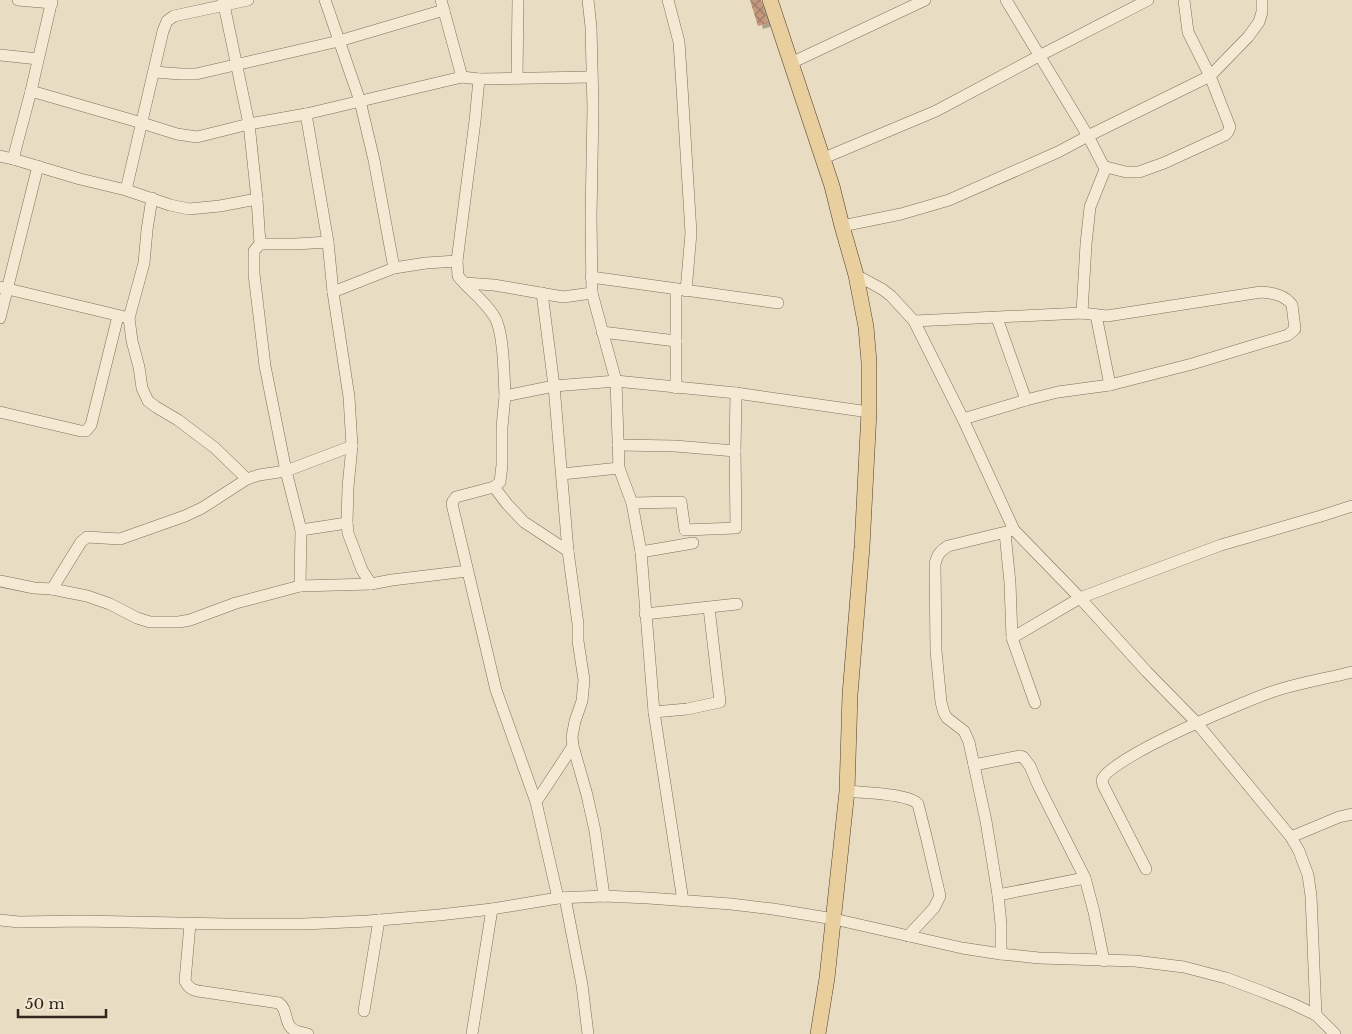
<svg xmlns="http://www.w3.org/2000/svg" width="1352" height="1034" font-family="'Libre Baskerville',serif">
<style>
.building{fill:url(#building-cross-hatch);filter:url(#shadow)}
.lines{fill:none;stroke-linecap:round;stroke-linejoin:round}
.minor-casing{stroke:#806e5b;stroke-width:12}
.major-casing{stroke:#4e3d2f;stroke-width:16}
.minor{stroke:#f4ead4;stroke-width:11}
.major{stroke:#e8cf9d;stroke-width:15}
</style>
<defs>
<pattern id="building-cross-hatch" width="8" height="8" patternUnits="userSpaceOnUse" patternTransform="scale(1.25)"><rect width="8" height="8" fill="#c3987c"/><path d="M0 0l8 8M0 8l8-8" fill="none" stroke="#9f7c65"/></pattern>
<filter id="shadow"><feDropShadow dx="5" dy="3" stdDeviation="0" flood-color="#0004"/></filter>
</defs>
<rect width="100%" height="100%" fill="#e8dcc2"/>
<polygon class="building" points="750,0 761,0 768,23 758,26"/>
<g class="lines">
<g class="minor-casing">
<g id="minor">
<polyline points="18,0 52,3"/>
<polyline points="223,0 249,124 257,199 260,244 296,244 328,242"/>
<polyline points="325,0 360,101 374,160 394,268"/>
<polyline points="441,0 462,77"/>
<polyline points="588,0 591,27 593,108 591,217 592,293 616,381 619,468 632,503 641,552 654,712 683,901"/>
<polyline points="668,0 679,42 682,87 691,233 686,291"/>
<polyline points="1184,0 1188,32 1210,76 1230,127 1228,132 1225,135 1164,163 1139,172 1126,172 1106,167 1103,165 1088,136 1210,76 1248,37 1259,22 1262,12 1262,0"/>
<polyline points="0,55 38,59"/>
<polyline points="791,63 925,0"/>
<polyline points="154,72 181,74 196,74 339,41 444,10"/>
<polyline points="517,78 518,0"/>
<path d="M479,79L475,121L457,261L458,276C469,290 484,300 494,316C504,331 504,376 505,396"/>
<polyline points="31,91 142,123 177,134 197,137 249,124 306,114 462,77 479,79 592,77"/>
<polyline points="306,114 328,242 333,292 349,397 352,446 348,487 347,523 348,533 362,570 371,584 392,580 467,571"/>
<polyline points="0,156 13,159 80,179 126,190 170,205 189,209 220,206 257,199"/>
<polyline points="824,158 936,111 1039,56 1148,0"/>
<polyline points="13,159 31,91 52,0"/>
<polyline points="126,190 163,31 167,21 174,16 248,0"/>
<polyline points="152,198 147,230 144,263 129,318 132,341 139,367 142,388 148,401 156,407 178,420 215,448 247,479 259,475 286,471 352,446"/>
<polyline points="842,226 901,214 949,200 1058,152 1088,136 1006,0"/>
<polyline points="260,244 254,251 254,274 265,366 286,471 301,530 300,586"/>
<path d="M856,275L882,289L891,296L914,321L1082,313L1107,316L1261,292C1273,293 1285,295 1292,305L1295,329L1288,335L1192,364L1110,385L1058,392L1026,400L963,419"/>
<polyline points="591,277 778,303"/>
<polyline points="465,283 494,285 563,297 592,293"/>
<polyline points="0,287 125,317"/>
<polyline points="333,292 394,268 426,263 457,261"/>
<polyline points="542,293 554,386 568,551 578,624 578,641 584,680 582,701 575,721 572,737 573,746 587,795 595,831 604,896"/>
<polyline points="1082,313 1086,244 1090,207 1106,167"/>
<polyline points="1096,315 1110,385"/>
<polyline points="0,318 38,166"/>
<polyline points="997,318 1026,400"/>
<polyline points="914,321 963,419 1014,530 1080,598 1147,672 1196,722 1291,837 1299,851 1308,875 1311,896 1316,1015"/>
<polyline points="602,332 676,341"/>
<polyline points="676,388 676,289"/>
<polyline points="0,412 81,431 86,431 91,425 118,316"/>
<polyline points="618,445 675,446 735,451"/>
<polyline points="562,474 619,468"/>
<polyline points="494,487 507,504 524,522 568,551"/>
<polyline points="632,503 681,502 685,530 736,528 735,451 736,393"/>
<polyline points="301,530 347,523"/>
<polyline points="1005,533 1010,583 1012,638 1035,703"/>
<polyline points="641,552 693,543"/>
<polyline points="0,581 34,588 52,589 87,596 110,604 137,618 150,622 179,622 190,620 236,603 300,586 371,584"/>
<polyline points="52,589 81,542 87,537 120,539 185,516 202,508 247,479"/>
<polyline points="645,614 737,604"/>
<polyline points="1012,638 1080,598 1138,576 1221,545 1321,516 1352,506"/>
<polyline points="654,712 687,709 720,702 709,608"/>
<polyline points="974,765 1020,756 1023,757 1030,766 1038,785 1085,878 1094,912 1104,961"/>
<path d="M847,791C862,793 908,793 918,804L927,840L940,896L934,908L908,936"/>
<polyline points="536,802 573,746"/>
<polyline points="1291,837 1339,817 1352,814"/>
<path d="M1146,869L1103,785L1102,780C1110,757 1253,697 1281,689C1305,682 1328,678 1352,672"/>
<polyline points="998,895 1085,878"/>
<polyline points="558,898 536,802 496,690 452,504 453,501 456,497 494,487 500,482 502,465 502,427 505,396 554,386 616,381 736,393 869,412"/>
<polyline points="565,898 582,985 588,1034"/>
<polyline points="0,920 19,922 82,921 226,924 304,924 368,921 439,915 492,909 558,898 604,896 648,898 731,904 773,909 834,919 962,948 1001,954 1039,958 1135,961 1184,967 1226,978 1266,993 1293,1004 1316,1015 1335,1034"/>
<path d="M190,924L185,981C189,990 196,991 205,992L279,1003C289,1010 283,1026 296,1031C300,1032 304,1033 308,1034"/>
<path d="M1001,954V924L998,895L986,821L969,742L964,731L947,718L944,713L941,702L936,651L935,564C937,555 940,551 948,546L1014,530"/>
<polyline points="364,1011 379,920"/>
<polyline points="472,1034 492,909"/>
</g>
</g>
<g class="major-casing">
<polyline id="major" points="770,0 832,186 842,226 856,275 866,327 869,362 869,412 862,547 850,695 847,791 827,978 818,1034"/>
</g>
<use href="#minor" class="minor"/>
<use href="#major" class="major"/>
</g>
<path d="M18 1009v8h88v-8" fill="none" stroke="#32271e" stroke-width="2.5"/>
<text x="25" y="1009" font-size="15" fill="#32271e" stroke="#f1e7d1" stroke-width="4" paint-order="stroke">50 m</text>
</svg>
